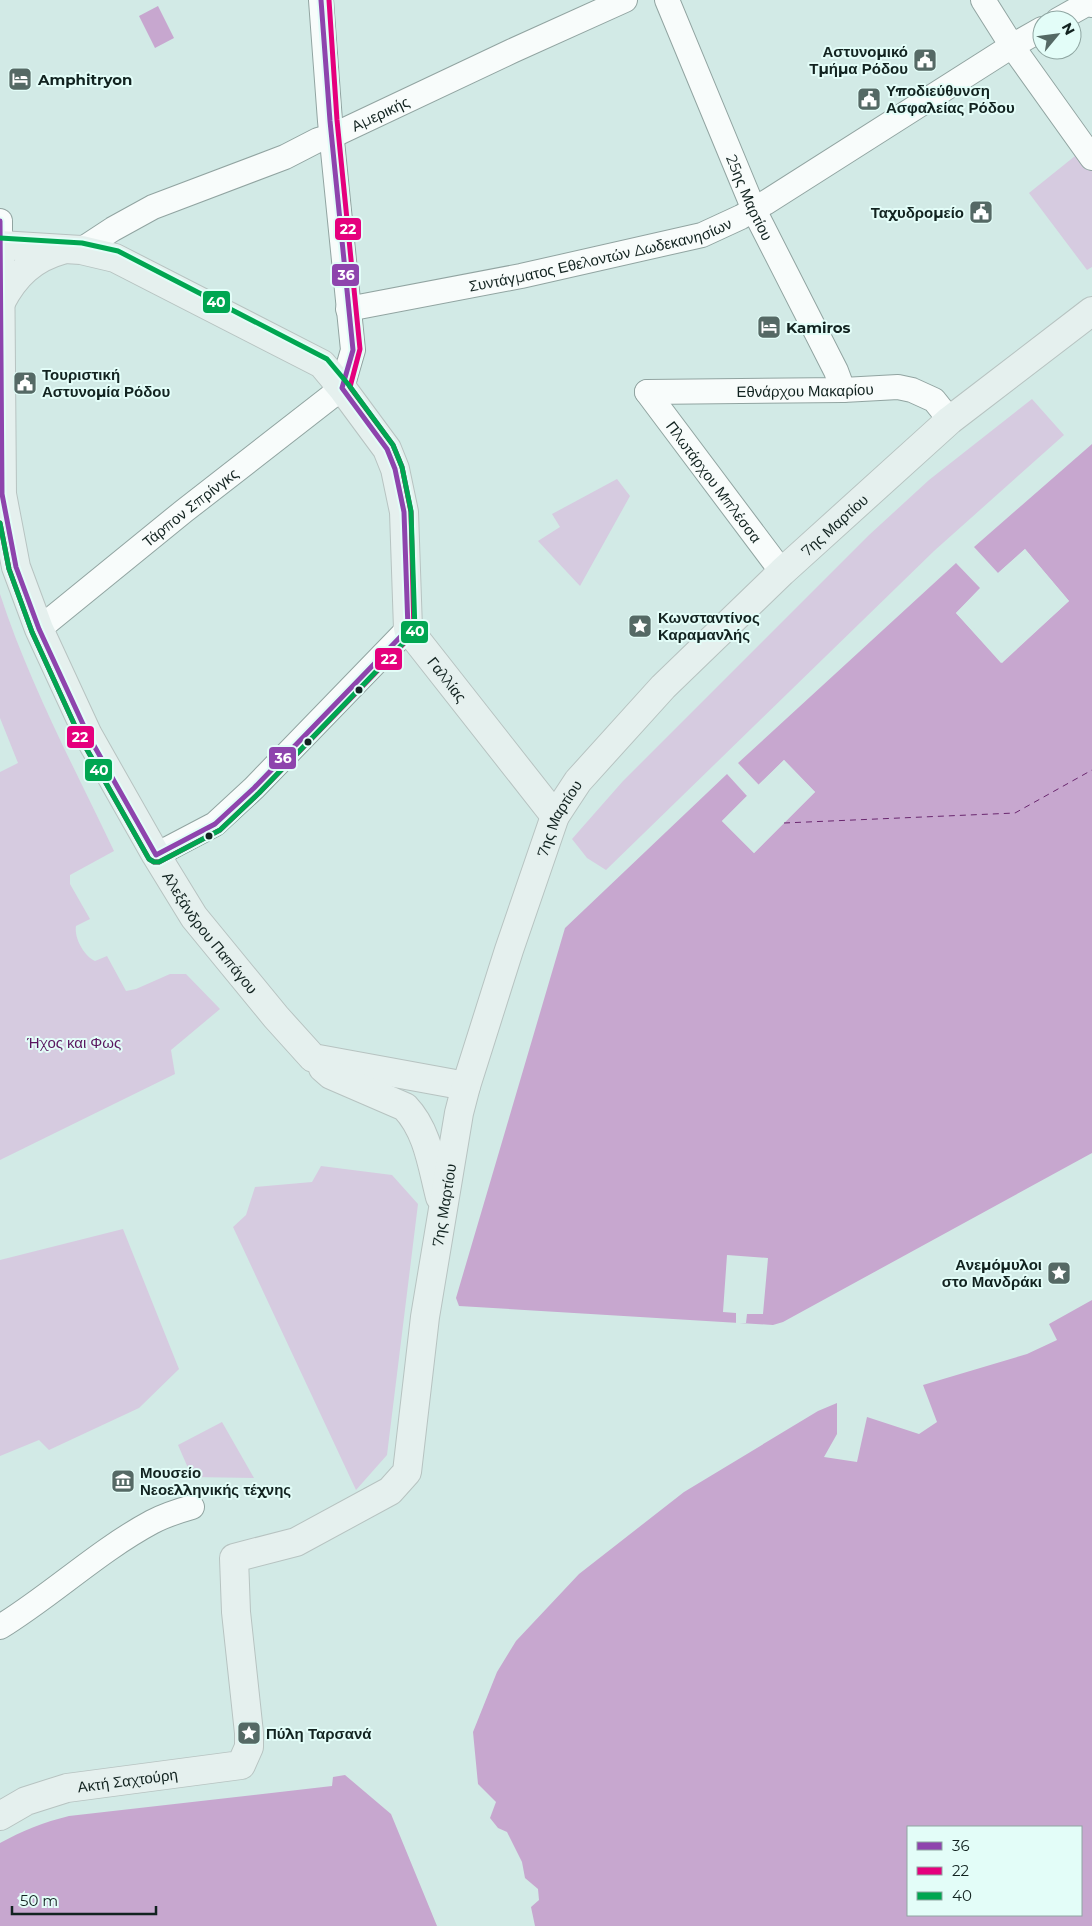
<svg xmlns="http://www.w3.org/2000/svg" width="1092" height="1926" font-family="Montserrat,sans-serif">
<style>
.green{fill:#d6cbe0}
.water{fill:#c7a7cf;fill-rule:evenodd}
.pier{fill:#d2eae6}
.lines{fill:none;stroke-linecap:round;stroke-linejoin:round}
.ferry{stroke:#6a276f;stroke-width:1;stroke-dasharray:6 5;stroke-linecap:butt}
.minor-casing{stroke:#91a4a1;stroke-width:26}
.major-casing{stroke:#b7c3c1;stroke-width:30}
.minor{stroke:#f8fcfb;stroke-width:24}
.major{stroke:#e5f0ee;stroke-width:28}
.bus-1-casing{stroke:#e3fdf8;stroke-width:9}
.bus-2-casing{stroke:#e3fdf8;stroke-width:9}
.bus-3-casing{stroke:#e3fdf8;stroke-width:9}
.bus-1{stroke:#8e44ad;stroke-width:5}
.bus-2{stroke:#e5007d;stroke-width:5}
.bus-3{stroke:#00a651;stroke-width:5}
.bus-dot{fill:#122320;stroke:#e3fdf8;stroke-width:2}
.labels{text-anchor:middle;dominant-baseline:central;stroke-width:4;stroke-linejoin:round;paint-order:stroke}
.poi-label{font-size:15px;font-weight:bold;fill:#122320;stroke:#e3fdf8;text-anchor:start}
.street-label{font-size:15px;fill:#122320;stroke:#e3fdf8}
.park-label{font-size:15px;fill:#5a165f;stroke:#e3fdf8}
.line-badge{stroke:#e3fdf8;stroke-width:2}
.badge-label{font-size:14px;text-anchor:middle;font-weight:bold;fill:#fff}
</style>
<rect width="100%" height="100%" fill="#d2eae6"/>
<g class="green">
<polygon points="1085,148 1092,158 1092,267 1087,270 1029,193"/>
<polygon points="1032,399 1064,435 934,551 606,870 587,858 572,839 623,781 869,535 929,480"/>
<polygon points="617,479 630,496 580,586 538,541 560,527 552,514"/>
<path d="M0,594C29,683 74,767 114,851L70,875V884L90,919L76,926C74,938 84,956 95,961L107,956L126,991L136,989L170,974H186L220,1009L171,1050L175,1074L0,1160V772L18,763L0,718Z"/>
<polygon points="321,1166 392,1175 418,1204 387,1455 356,1490 233,1227 246,1215 255,1187 312,1182"/>
<polygon points="123,1229 179,1369 139,1408 49,1450 39,1440 0,1456 0,1260"/>
<polygon points="222,1422 254,1478 192,1477 178,1445"/>
</g>
<g class="water">
<polygon points="158,6 174,38 155,48 139,16"/>
<polygon points="1092,444 1092,1153 783,1322 773,1325 459,1306 456,1298 565,928 727,774 747,796 722,821 754,853 815,792 784,760 759,785 738,763 956,563 980,588 956,613 1002,663 1069,601 1025,549 998,573 974,547"/>
<path d="M1092,1300V1926H535L531,1907L539,1900L538,1889L525,1878L522,1862L507,1832L498,1828L490,1818L496,1802L478,1784L473,1732L497,1672L516,1641L579,1574L684,1492L818,1411L837,1403V1434L824,1457L857,1462L867,1417L919,1434L937,1422L923,1385L1027,1354L1057,1340L1049,1324ZM1081,1827V1915H908V1827Z"/>
<path d="M345,1775L391,1814L437,1926H0V1843C22,1831 44,1822 69,1816L332,1786L333,1777Z"/>
</g>
<g class="pier">
<polygon points="1025,549 1069,601 1001,663 956,613 982,587 982,590 960,613 1002,660 1066,601 1024,553 999,575 996,575"/>
<polygon points="784,760 815,792 754,853 722,821 749,794 749,798 725,821 754,850 812,792 784,764 760,787 757,786"/>
<polygon points="727,1255 768,1258 763,1314 747,1314 746,1323 736,1323 736,1313 723,1312"/>
</g>
<g class="lines">
<polyline class="ferry" points="784,823 1015,813 1092,770"/>
<g class="minor-casing">
<g id="minor">
<path id="s1" d="M667,0L754,210L836,371L843,390"/>
<polyline points="983,0 1012,46 1092,158"/>
<polyline points="1058,20 1090,2 1092,5"/>
<polyline points="0,221 0,245"/>
<path id="s2" d="M81,250L113,229L153,207L285,157L318,140L332,136L512,51L625,0"/>
<path id="s3" d="M348,309L521,276L702,235L741,217L765,203L1012,46L1042,29"/>
<path id="s4" d="M647,392L843,390L898,387L912,390L934,400L950,420"/>
<path id="s5" d="M647,392L782,572"/>
<path id="s6" d="M39,629L184,511L342,388L353,350L330,121L321,0"/>
<polyline points="156,855 215,824 254,788 408,629"/>
<path d="M0,1627C52,1595 98,1551 152,1522C165,1515 178,1511 192,1507"/>
</g>
</g>
<g class="major-casing">
<g id="major">
<path id="s7" d="M0,245L2,494L16,567L39,629L88,735L156,855L194,917L276,1017L313,1058L466,1086"/>
<path id="s8" d="M0,245L81,250L115,258L322,364L342,388L387,449L395,469L404,512L408,629L555,816"/>
<path d="M1,302C15,275 33,258 62,250"/>
<path d="M323,1068L331,1075L405,1107C428,1131 432,1166 440,1197"/>
<path id="s9" d="M0,1816L26,1801L67,1788L241,1765L249,1747V1733L236,1612L234,1558L296,1542L390,1491L407,1472L425,1317L459,1113L466,1086L509,950L555,816L578,781L663,687L782,572L950,420L1092,311"/>
</g>
</g>
<use href="#minor" class="minor"/>
<use href="#major" class="major"/>
<g class="bus-1-casing">
<polyline id="bus-1" points="0,221 2,494 16,567 39,629 88,735 156,855 215,824 254,788 408,629 404,512 395,469 387,449 342,388 353,350 330,121 321,0"/>
</g>
<g class="bus-2-casing">
<polyline id="bus-2" points="0,523 9,569 32,632 81,739 149,859 154,862 159,862 220,830 259,793 414,633 411,512 402,467 393,445 350,387 360,349 337,120 329,0"/>
</g>
<g class="bus-3-casing">
<polyline id="bus-3" points="0,523 9,569 32,632 81,739 149,859 154,862 159,862 220,830 259,793 415,631 411,511 402,467 393,445 348,384 327,359 118,251 82,243 0,238"/>
</g>
<use href="#bus-1" class="bus-1"/>
<use href="#bus-2" class="bus-2"/>
<use href="#bus-3" class="bus-3"/>
</g>
<defs>
<g id="civic-square" transform="scale(1.25)"><rect x="-9" y="-9" width="18" height="18" rx="4" fill="#556965" stroke="#e3fdf8"/><path d="M-.6-6.5H3V-4.5H.6V-3L4-1V1h2V6H-6V1h2V-1L-.6-3ZM-1.2 2.5V6h2.4V2.5Z" fill="#fff"/></g>
<g id="hotel-square" transform="scale(1.25)"><rect x="-9" y="-9" width="18" height="18" rx="4" fill="#556965" stroke="#e3fdf8"/><path d="M-6-4.5h1.5V1H6V5H4.5V3h-9V5H-6ZM-4 0a1.8 1.8 0 1 1 3.6 0ZM.5 0V-2.5h3Q6-2.5 6 0Z" fill="#fff"/></g>
<g id="sight-square" transform="scale(1.25)"><rect x="-9" y="-9" width="18" height="18" rx="4" fill="#556965" stroke="#e3fdf8"/><path d="M0-6L1.8-2.2L6-1.7L2.9 1.2L3.7 5.4L0 3.3L-3.7 5.4L-2.9 1.2L-6-1.7L-1.8-2.2Z" fill="#fff"/></g>
<g id="museum-square" transform="scale(1.25)"><rect x="-9" y="-9" width="18" height="18" rx="4" fill="#556965" stroke="#e3fdf8"/><path d="M0-6L6-3V-2H-6V-3ZM-5-1h2V3h-2ZM-1-1h2V3h-2ZM3-1h2V3H3ZM-6 4H6V6H-6Z" fill="#fff"/></g>
</defs>
<g fill-rule="evenodd">
<use href="#civic-square" x="925" y="60"/>
<use href="#hotel-square" x="20" y="79"/>
<use href="#civic-square" x="869" y="99"/>
<use href="#civic-square" x="981" y="212"/>
<use href="#hotel-square" x="769" y="327"/>
<use href="#civic-square" x="25" y="383"/>
<use href="#sight-square" x="640" y="626"/>
<use href="#sight-square" x="1059" y="1273"/>
<use href="#museum-square" x="123" y="1481"/>
<use href="#sight-square" x="249" y="1733"/>
</g>
<g class="bus-dot">
<circle cx="359" cy="690" r="4.5"/>
<circle cx="308" cy="742" r="4.5"/>
<circle cx="209" cy="836" r="4.5"/>
</g>
<g class="labels">
<g class="poi-label">
<text x="908" y="51" text-anchor="end">Αστυνομικό<tspan x="908" dy="17">Τμήμα Ρόδου</tspan></text>
<text x="38" y="79">Amphitryon</text>
<text x="886" y="90">Υποδιεύθυνση<tspan x="886" dy="17">Ασφαλείας Ρόδου</tspan></text>
<text x="964" y="212" text-anchor="end">Ταχυδρομείο</text>
<text x="786" y="327">Kamiros</text>
<text x="42" y="374">Τουριστική<tspan x="42" dy="17">Αστυνομία Ρόδου</tspan></text>
<text x="658" y="617">Κωνσταντίνος<tspan x="658" dy="17">Καραμανλής</tspan></text>
<text x="1042" y="1264" text-anchor="end">Ανεμόμυλοι<tspan x="1042" dy="17">στο Μανδράκι</tspan></text>
<text x="140" y="1472">Μουσείο<tspan x="140" dy="17">Νεοελληνικής τέχνης</tspan></text>
<text x="266" y="1733">Πύλη Ταρσανά</text>
</g>
<g class="street-label">
<text stroke="none"><textPath href="#s2" startOffset="330">Αμερικής</textPath></text>
<text stroke="none"><textPath href="#s1" startOffset="214">25ης Μαρτίου</textPath></text>
<text stroke="none"><textPath href="#s3" startOffset="258">Συντάγματος Εθελοντών Δωδεκανησίων</textPath></text>
<text stroke="none"><textPath href="#s4" startOffset="158">Εθνάρχου Μακαρίου</textPath></text>
<text stroke="none"><textPath href="#s5" startOffset="112">Πλωτάρχου Μπλέσσα</textPath></text>
<text stroke="none"><textPath href="#s6" startOffset="194">Τάρπον Σπρίνγκς</textPath></text>
<text stroke="none"><textPath href="#s9" startOffset="1734">7ης Μαρτίου</textPath></text>
<text stroke="none"><textPath href="#s8" startOffset="702">Γαλλίας</textPath></text>
<text stroke="none"><textPath href="#s9" startOffset="1329">7ης Μαρτίου</textPath></text>
<text stroke="none"><textPath href="#s7" startOffset="739">Αλεξάνδρου Παπάγου</textPath></text>
<text stroke="none"><textPath href="#s9" startOffset="924">7ης Μαρτίου</textPath></text>
<text stroke="none"><textPath href="#s9" startOffset="134">Ακτή Σαχτούρη</textPath></text>
</g>
<g class="park-label">
<text x="74" y="1042">Ήχος και Φως</text>
</g>
</g>
<g class="line-badge">
<rect x="334" y="217" width="28" height="24" rx="5" fill="#e5007d"/>
<rect x="331" y="263" width="29" height="24" rx="5" fill="#8e44ad"/>
<rect x="202" y="290" width="29" height="24" rx="5" fill="#00a651"/>
<rect x="400" y="620" width="29" height="24" rx="5" fill="#00a651"/>
<rect x="374" y="647" width="29" height="24" rx="5" fill="#e5007d"/>
<rect x="66" y="725" width="29" height="24" rx="5" fill="#e5007d"/>
<rect x="268" y="746" width="29" height="24" rx="5" fill="#8e44ad"/>
<rect x="84" y="758" width="29" height="24" rx="5" fill="#00a651"/>
</g>
<g class="badge-label">
<text x="348" y="234">22</text>
<text x="346" y="280">36</text>
<text x="216" y="307">40</text>
<text x="415" y="636">40</text>
<text x="389" y="664">22</text>
<text x="80" y="742">22</text>
<text x="283" y="763">36</text>
<text x="99" y="775">40</text>
</g>
<rect x="907" y="1826" width="175" height="90" fill="#e3fdf8" stroke="#8fa6a2"/>
<rect x="917" y="1842" width="25" height="8" fill="#8e44ad" stroke="#8fa6a2"/>
<text x="952" y="1851" font-size="15" fill="#122320">36</text>
<rect x="917" y="1867" width="25" height="8" fill="#e5007d" stroke="#8fa6a2"/>
<text x="952" y="1876" font-size="15" fill="#122320">22</text>
<rect x="917" y="1892" width="25" height="8" fill="#00a651" stroke="#8fa6a2"/>
<text x="952" y="1901" font-size="15" fill="#122320">40</text>
<g transform="translate(1057 35) rotate(61)"><circle r="24" fill="#e3fdf8" stroke="#8fa6a2"/>
<path d="M0-4L9 19L0 12L-9 19Z" fill="#556965"/>
<text y="-8" font-size="14" font-weight="bold" text-anchor="middle" fill="#122320">N</text>
</g>
<path d="M12 1906v8h144v-8" fill="none" stroke="#122320" stroke-width="2.5"/>
<text x="20" y="1906" font-size="15" fill="#122320" stroke="#e3fdf8" stroke-width="4" paint-order="stroke">50 m</text>
</svg>
